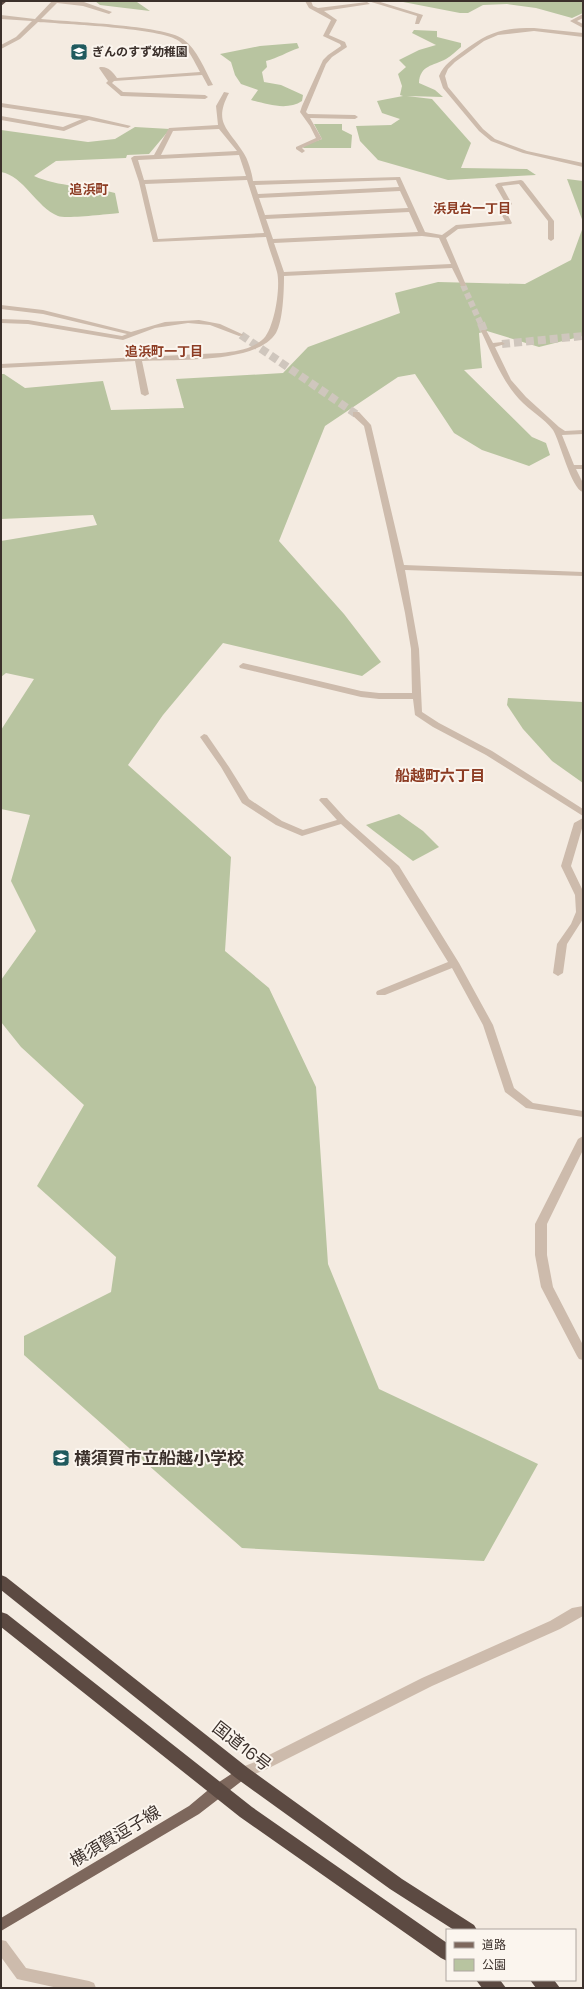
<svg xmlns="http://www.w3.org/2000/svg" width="584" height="1989" font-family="'Space Grotesk','Noto Sans JP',sans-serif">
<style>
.green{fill:#b8c4a0}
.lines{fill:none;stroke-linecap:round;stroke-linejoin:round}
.minor-tunnel-far1{stroke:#cfc6bd;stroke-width:6;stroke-dasharray:6 3;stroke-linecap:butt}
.minor-tunnel{stroke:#cfc6bd;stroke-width:8;stroke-dasharray:8 4;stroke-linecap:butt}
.minor{fill:#cdbbac;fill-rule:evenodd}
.major{fill:#7d675c;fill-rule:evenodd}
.highway{fill:#5c4a42;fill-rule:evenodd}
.labels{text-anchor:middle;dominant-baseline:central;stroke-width:4;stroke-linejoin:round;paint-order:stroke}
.far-poi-label{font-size:12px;font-weight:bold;fill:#3b302b;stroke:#fbf5ee;text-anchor:start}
.far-quarter-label{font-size:13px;font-weight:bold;fill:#8c3b22;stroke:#fbf5ee}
.far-neighbourhood-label{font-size:13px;font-weight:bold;fill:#8c3b22;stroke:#fbf5ee}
.neighbourhood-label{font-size:15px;font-weight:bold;fill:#8c3b22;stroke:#fbf5ee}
.near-poi-label{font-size:17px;font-weight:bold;fill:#3b302b;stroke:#fbf5ee;text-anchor:start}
.near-street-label{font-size:17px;fill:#3b302b;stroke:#fbf5ee}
</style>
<rect width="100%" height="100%" fill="#f4ebe1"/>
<g class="green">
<polygon points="95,1 138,1 137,2 150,11 100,5"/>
<polygon points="398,1 583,1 583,13 572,18 536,8 507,4 483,5 468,13 460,13"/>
<path d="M414,30L437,31V37L461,43V47C456,51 451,56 446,59C433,66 420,65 419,83L435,90L443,97L407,96L432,99L471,143L461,168L527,169L536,175L448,180L378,160L360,141L356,126L391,125L400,119L382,113L377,101L403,96L400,95L402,86L398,74L406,67L399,60L419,50L436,45L412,33Z"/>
<path d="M297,43L299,48C287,52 278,58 266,61L267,67L262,72L264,82L281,85L303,95L302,101C287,111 267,104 251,100L258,90L241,84L235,75L231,62L220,54L260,46Z"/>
<polygon points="314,124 342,124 342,130 352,135 351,148 303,148 305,145 322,139"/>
<path d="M135,127L170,129L149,154L127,155L126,158L56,161L34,176C58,187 89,186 115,193L119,213C108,214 66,219 58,216C36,207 24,176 1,172V130L88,142L115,139Z"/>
<polygon points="567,179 583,181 583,222"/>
<polygon points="583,227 583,336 539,347 487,331 479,333 482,368 464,370 532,437 546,443 550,455 529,466 482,450 454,433 415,374 398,377 325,426 279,541 344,614 381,662 362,676 223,643 163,715 128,765 231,857 225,951 269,988 316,1087 328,1264 379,1389 538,1464 484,1561 242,1548 24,1355 24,1336 111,1292 116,1257 37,1186 84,1105 21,1047 1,1022 1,980 36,931 11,881 30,815 1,809 1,730 34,679 6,673 1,677 1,541 97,525 93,515 1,519 1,374 4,374 25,388 103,381 111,410 184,408 176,379 283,373 308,347 400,313 395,293 438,282 525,284 571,260"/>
<polygon points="508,698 583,702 583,783 552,761 523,729 507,705"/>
<polygon points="399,814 423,831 439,847 413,861 366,825"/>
</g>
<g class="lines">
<polyline class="minor-tunnel-far1" points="463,285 481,324"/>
<g class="minor-tunnel">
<polyline points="481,323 484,331"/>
<polyline points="241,335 356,414"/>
<polyline points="502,344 583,336"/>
</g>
<g class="minor">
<path d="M52,1L84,2L112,12L109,14L83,6L57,3L41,19C68,22 164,25 183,39C197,49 205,70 213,85L208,86L202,75L114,81L112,83L123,92L205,95L208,97L205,99L121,96L106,83L108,81L99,68L100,67C108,66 113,72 117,78L200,72C194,61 189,49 179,41C162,28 64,24 38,22L20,39L1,49V45L16,37L32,21L1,19V15L35,19Z"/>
<polygon points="305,1 311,1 313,6 318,8 367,2 370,4 324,11 337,20 329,35 345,42 347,47 332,57 326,64 306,112 308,114 355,115 358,117 355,119 310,118 322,139 302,148 305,151 302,153 296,149 296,147 316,138 310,126 300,112 302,106 323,60 328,55 341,46 340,44 323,36 331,20 309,8"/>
<polygon points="368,1 377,1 423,15 419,24 415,24 417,16"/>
<polygon points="583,14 583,18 577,21 583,24 583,28 570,21"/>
<path d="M534,28L583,33V37L534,31L498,35L484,41L455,62L448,69L445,76L448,87L483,129L495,139L527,151L583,163V167L523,153L491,141L479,131L443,88L439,76C444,64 453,59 462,52C489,32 500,28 534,28Z"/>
<path d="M224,92L229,93C213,123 228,128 243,152C248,159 252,173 253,181L400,177L425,232L442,235L456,225L505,221L499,210L506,204L495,185L498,183L521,180L523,181L554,221V239L551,241L548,239V221L519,184L502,186L512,204L505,210L512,223L511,224L458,229L446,238L466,285L465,286H461L452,268L284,276C284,291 283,321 276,333C257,364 175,359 142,361L149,394L145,396L141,394L135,361L1,368V364L221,353C236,351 250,350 262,340C274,331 281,287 277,272C274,261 269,249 266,237L153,242L139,182L131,158L134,156L154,155L169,128L218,125L216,106ZM219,129L237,151L161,155L173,131ZM239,155L246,176L144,180L138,160ZM247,180L264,233L158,239L145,184ZM396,180L399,187L258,194L255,185ZM400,191L408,208L265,215L259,198ZM409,212L418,232L273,239L266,219ZM422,236L439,238L451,264L284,272L274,243Z"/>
<polygon points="1,103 88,116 131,126 128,128 89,120 64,131 1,120 1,116 63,127 82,119 1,107"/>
<polygon points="1,305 43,310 131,332 165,322 199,320 220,324 244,335 239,336 210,325 188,323 155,328 123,340 28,324 1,323 1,319 28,320 122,336 127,334 43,314 1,309"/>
<path d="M482,330H486L493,343L502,342L505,344L495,347L511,380L526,397L559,427L565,431L583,430V434L562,435L574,465H583V469H576L583,483V492C571,489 560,441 553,430C545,419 529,410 519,399C501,379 492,354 481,331Z"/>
<polygon points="353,412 359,412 371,425 404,565 583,572 583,576 405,570 419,649 422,712 439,723 492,751 583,809 583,816 486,755 433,727 415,715 413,699 379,699 361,697 240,668 239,666 243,663 361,691 379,693 412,693 411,649 405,613 388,532 364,426 353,416"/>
<polygon points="204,734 207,735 229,767 249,799 282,821 303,830 337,820 319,800 321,798 327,798 346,819 399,866 459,963 493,1025 514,1088 533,1103 583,1111 583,1117 526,1108 505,1092 483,1025 452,968 385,995 377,995 376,993 377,991 448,962 390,868 341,824 302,836 276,825 242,803 221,767 200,737"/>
<polygon points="583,818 583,825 571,866 583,891 583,919 567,944 563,973 558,976 553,973 557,944 571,924 576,912 575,895 561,866 574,823"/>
<polygon points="583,1136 583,1150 547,1224 547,1255 553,1287 583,1345 583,1360 579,1359 577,1356 541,1287 535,1255 535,1224 578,1139"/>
<polygon points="583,1606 583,1616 560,1629 432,1686 265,1770 242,1779 237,1777 235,1773 237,1769 255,1762 422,1678 550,1621 572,1608"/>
<polygon points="1,1940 6,1941 26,1968 89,1981 94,1983 96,1988 58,1988 17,1979 1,1957"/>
</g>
<polygon class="major" points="242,1767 247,1769 249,1773 247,1777 199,1814 1,1931 1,1918 189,1806 213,1786"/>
<g class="highway">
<polygon points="1,1 7,1 1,6"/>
<polygon points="1,1575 6,1577 248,1768 402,1879 474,1925 477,1930 454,1930 390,1889 236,1778 1,1590"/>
<polygon points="1,1612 7,1614 252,1807 447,1943 447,1961 441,1958 240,1817 1,1627"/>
<polygon points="476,1980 500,1980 506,1988 482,1988"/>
<polygon points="530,1980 554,1980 560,1988 536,1988"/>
</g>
</g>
<defs>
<g id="school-square" transform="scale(0.9)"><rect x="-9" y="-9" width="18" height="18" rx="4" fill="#1f5a5e" stroke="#fbf5ee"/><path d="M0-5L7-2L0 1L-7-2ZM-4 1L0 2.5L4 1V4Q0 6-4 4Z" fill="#fff"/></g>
</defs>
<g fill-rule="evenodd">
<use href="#school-square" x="79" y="52"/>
<use href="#school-square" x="61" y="1458"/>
</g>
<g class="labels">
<g class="far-poi-label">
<text x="92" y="52">ぎんのすず幼稚園</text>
</g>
<g class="far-quarter-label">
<text x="89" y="189">追浜町</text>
</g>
<g class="far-neighbourhood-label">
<text x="472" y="208">浜見台一丁目</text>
<text x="164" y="351">追浜町一丁目</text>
</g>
<g class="neighbourhood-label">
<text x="440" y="775">船越町六丁目</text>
</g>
<g class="near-poi-label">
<text x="74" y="1458">横須賀市立船越小学校</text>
</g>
<g class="near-street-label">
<text transform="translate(242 1746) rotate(38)">国道16号</text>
<text transform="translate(115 1836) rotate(-31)">横須賀逗子線</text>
</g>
</g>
<rect width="584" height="1989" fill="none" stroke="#3b302b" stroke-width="4"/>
<rect x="446" y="1929" width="130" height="52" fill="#fbf5ee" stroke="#aea6a0"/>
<rect x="454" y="1942" width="20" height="6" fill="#7d675c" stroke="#aea6a0"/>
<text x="482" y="1949" font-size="12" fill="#3b302b">道路</text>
<rect x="454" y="1959" width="20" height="12" fill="#b8c4a0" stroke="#aea6a0"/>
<text x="482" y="1969" font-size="12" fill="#3b302b">公園</text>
</svg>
